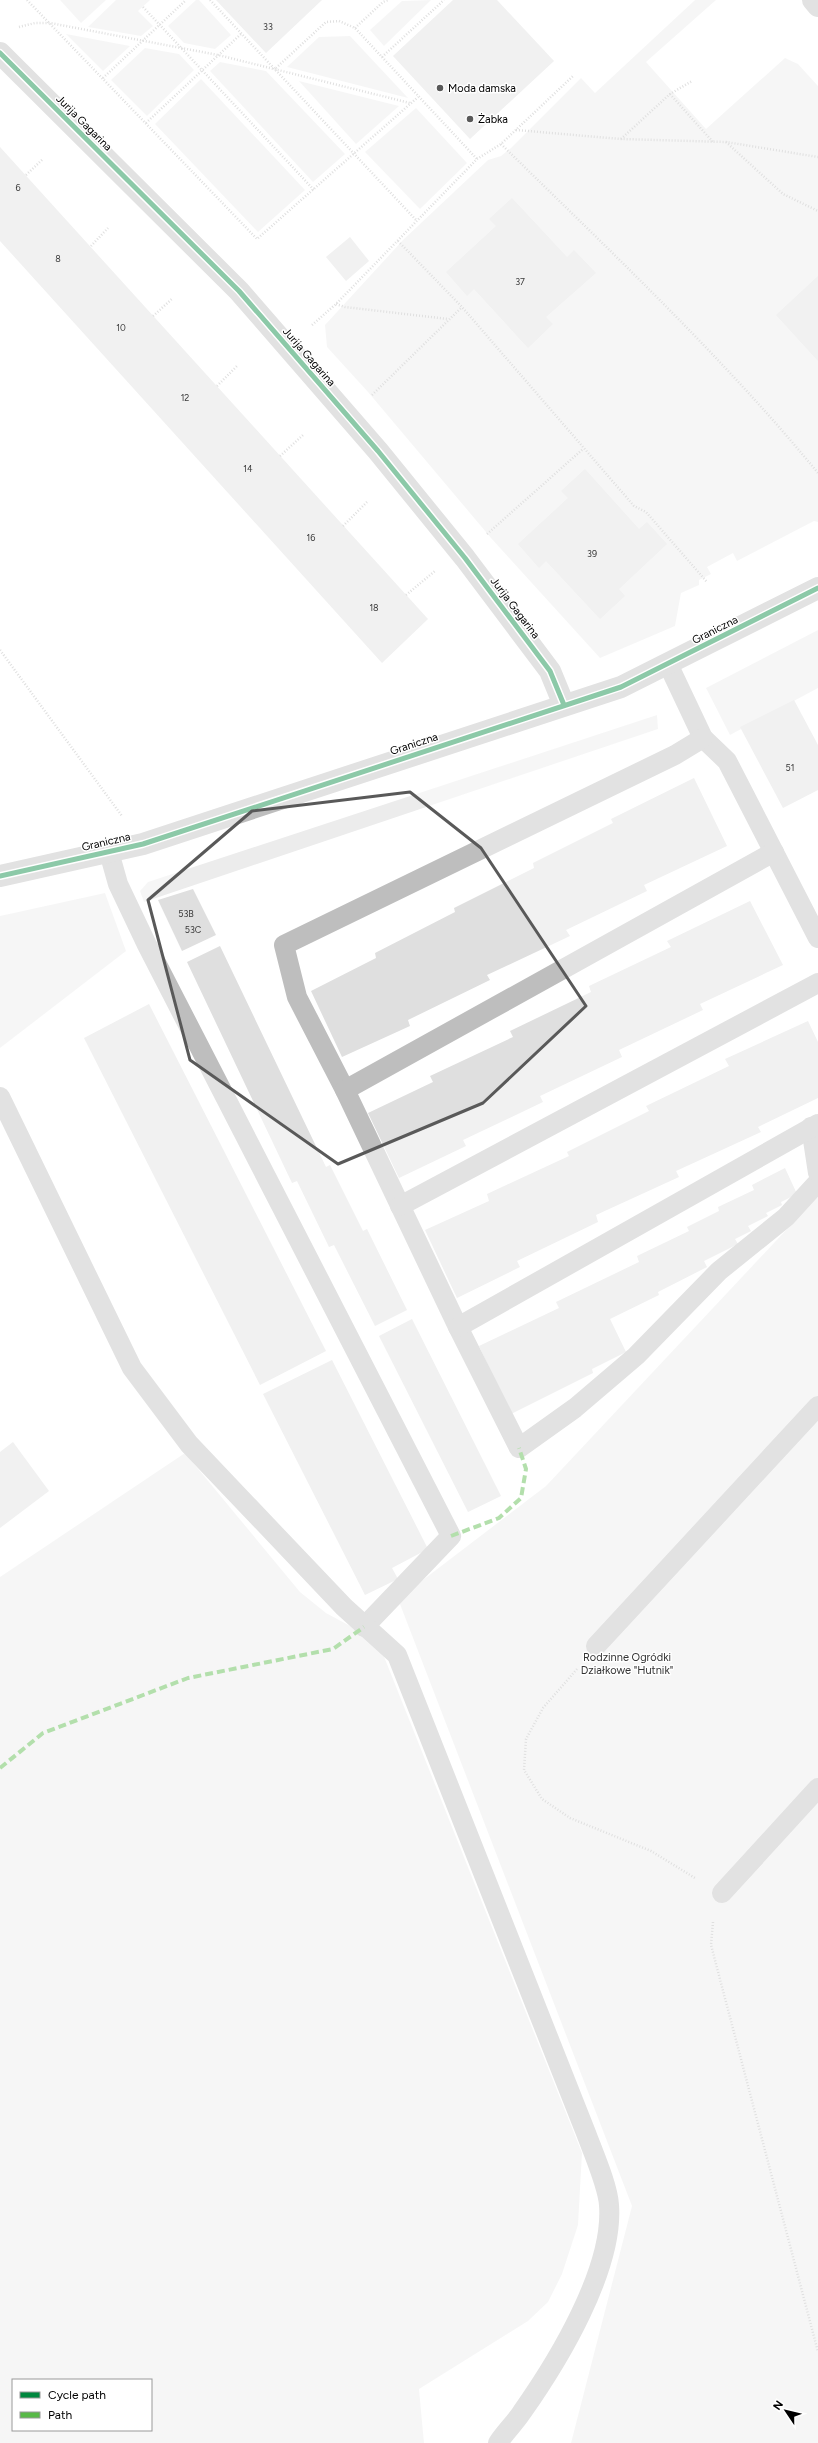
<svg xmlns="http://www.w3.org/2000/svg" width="818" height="2443" font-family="Figtree,sans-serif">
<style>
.green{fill:#ececec;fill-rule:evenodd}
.building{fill:#dfdfdf}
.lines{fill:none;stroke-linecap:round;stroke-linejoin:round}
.path{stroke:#b9b9b9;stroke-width:2.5;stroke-dasharray:1 2;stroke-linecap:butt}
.lane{stroke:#bebebe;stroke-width:20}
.street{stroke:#bebebe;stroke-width:22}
.quiet{stroke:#58b947;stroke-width:4;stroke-dasharray:8 4;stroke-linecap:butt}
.cycleway-casing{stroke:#fff;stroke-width:8}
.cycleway{stroke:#00873e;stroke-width:5}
.marked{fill:none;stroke:#595959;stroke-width:3;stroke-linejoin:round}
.poi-dot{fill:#595959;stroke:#fff;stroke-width:1.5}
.labels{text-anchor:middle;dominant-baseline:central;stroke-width:3;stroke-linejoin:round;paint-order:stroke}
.number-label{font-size:9px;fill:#383838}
.poi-label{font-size:11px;fill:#000;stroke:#fff;text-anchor:start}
.street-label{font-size:11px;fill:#000;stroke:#fff}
.park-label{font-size:11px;fill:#333;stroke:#fff}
</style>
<rect width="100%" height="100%" fill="#fff"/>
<g class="green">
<polygon points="60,0 106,0 81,23"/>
<polygon points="116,0 150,0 138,11 153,26 141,36 88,27"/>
<polygon points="196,0 199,0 231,35 215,49 184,43 168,26"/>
<polygon points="431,0 384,46 370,30 402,1"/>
<polygon points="695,0 716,0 646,62 706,129 785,58 798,64 818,86 818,522 814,521 737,561 733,553 707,567 711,574 699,580 699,585 681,593 675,626 600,658 491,538 368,392 327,347 325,325 403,240 488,160 501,156 511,148 581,78 595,93"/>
<polygon points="66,34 130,46 103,71"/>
<polygon points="350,36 408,98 287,67 319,37"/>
<polygon points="145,48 179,54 194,70 147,116 111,80"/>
<polygon points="220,62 266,71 345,154 313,182 210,71"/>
<polygon points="201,79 305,190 258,232 155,124"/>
<polygon points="299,81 399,106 356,144"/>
<polygon points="416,108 467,163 420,209 365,152"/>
<polygon points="818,630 818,688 730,735 706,688"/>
<polygon points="657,715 658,729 144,902 140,891 148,882"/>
<polygon points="105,893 126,951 0,1048 0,916"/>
<polygon points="818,1196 818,2443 571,2443 632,2206 398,1599 546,1486"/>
<path d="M185,1453L300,1592L326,1613L352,1627L383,1654L582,2153L578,2225L562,2274L548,2302L528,2321L419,2389L424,2443H0V1577ZM13,2380H151V2430H13Z"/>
</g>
<g class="building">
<polygon points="216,0 322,0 266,53"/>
<polygon points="453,0 497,0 554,61 470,139 393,56"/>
<polygon points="0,147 428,619 382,663 0,241"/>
<polygon points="512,198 567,257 574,250 596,273 546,317 553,324 528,348 474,289 467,296 446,272 496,226 489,219"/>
<polygon points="350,237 369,261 346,281 326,257"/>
<polygon points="818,276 818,361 776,315"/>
<polygon points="585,469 639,529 647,522 667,544 619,589 625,596 600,619 546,561 539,568 518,544 568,498 561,491"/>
<polygon points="794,700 818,745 818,790 783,808 740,727"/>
<polygon points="694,778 727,846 644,885 647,891 566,930 570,936 487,975 490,980 408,1020 410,1026 342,1057 311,991 376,958 375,953 455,912 454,908 534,868 533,863 613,823 611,819"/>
<polygon points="193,889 216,935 182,951 158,900"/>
<polygon points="750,901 783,965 700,1004 703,1010 619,1050 622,1057 540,1096 543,1102 463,1140 466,1146 399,1178 368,1113 433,1082 430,1076 513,1037 510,1031 591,992 589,986 671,947 667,941"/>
<polygon points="220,946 326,1167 330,1165 363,1231 367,1229 407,1310 375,1326 334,1245 329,1247 297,1181 292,1183 187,962"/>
<polygon points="149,1004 326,1351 260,1385 84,1038"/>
<polygon points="808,1021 818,1042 818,1098 758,1127 761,1132 676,1171 679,1177 596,1215 598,1222 517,1261 520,1267 457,1298 425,1230 489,1201 487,1194 569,1156 567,1152 649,1111 646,1106 729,1066 725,1059"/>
<polygon points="785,1168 797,1194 781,1202 782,1205 766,1213 768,1216 748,1226 751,1231 735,1239 738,1244 704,1261 707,1267 658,1292 659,1295 610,1319 626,1352 592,1369 593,1373 511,1414 479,1346 559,1308 556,1302 639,1262 637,1256 689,1231 687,1227 719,1211 718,1207 754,1190 752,1185"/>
<polygon points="412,1319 501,1496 468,1512 379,1336"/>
<polygon points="332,1360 428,1549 392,1568 398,1579 365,1595 263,1394"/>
<polygon points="13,1442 49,1491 0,1528 0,1452"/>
</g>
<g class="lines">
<g class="path">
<polyline points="27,0 257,239 418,97"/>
<polyline points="210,0 417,221"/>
<polyline points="143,7 314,190"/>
<polyline points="19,27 35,23 50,23 218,55 410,103"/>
<polyline points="355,28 383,2 388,0"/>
<polyline points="382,57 444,0"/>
<polyline points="276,68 326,22 339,21 355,28 477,159"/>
<polyline points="103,78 186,0"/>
<polyline points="670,94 713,142"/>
<polyline points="146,123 242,33"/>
<polyline points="516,130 621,139 726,142 818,157"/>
<polyline points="621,139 670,94 692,81"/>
<polyline points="726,142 783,194 818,211"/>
<path d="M501,144C610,251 721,355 818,473"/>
<polyline points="26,175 43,159"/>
<polyline points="398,241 462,307 634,506 646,512 707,582"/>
<polyline points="91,246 108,228"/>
<polyline points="336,304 345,307 448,319"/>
<polyline points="153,316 173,298"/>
<polyline points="312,325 336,304 477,159 501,144 573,76"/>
<polyline points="217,386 238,365"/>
<polyline points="372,395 462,307"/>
<polyline points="280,456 303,435"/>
<polyline points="343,526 367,502"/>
<polyline points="487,534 583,449"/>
<polyline points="406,595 435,571"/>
<polyline points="0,650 122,816"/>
<polyline points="577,1669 543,1708 526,1739 524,1770 542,1799 570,1818 651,1851 695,1878"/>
<polyline points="713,1922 711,1945 818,2352"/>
</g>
<g class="lane">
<polyline points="668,664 703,738 727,761 818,938"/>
<polyline points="703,738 675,755 284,945 297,997 345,1090 458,1327 519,1448 575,1408 636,1356 719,1271 786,1217 818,1182"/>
<polyline points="109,852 118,884 147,945 451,1536 364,1627"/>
<polyline points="345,1090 774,852"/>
<path d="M0,1097L132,1368L189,1444L344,1607L397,1655L586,2133C593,2152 608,2186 609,2205C614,2269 558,2361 522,2412C515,2423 505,2432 498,2443"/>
<polyline points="811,1127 818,1173"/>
<polyline points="400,1206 818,983"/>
<polyline points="458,1327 818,1124"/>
<polyline points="596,1646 818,1406"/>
<polyline points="722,1893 818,1788"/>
</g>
<g class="street">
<polyline points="813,0 818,6"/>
<polyline points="0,53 239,291 378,451 465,558 550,671 564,705"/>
<polyline points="0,876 143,844 621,687 818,588"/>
</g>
<g class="quiet">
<polyline points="451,1536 499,1518 521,1498 526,1469 519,1448"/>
<polyline points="0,1768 43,1733 188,1678 333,1649 364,1627"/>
</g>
<g class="cycleway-casing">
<g id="cycleway">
<polyline points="0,53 239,291 378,451 465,558 550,671 564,705"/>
<polyline points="0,876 143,844 621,687 818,588"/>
</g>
</g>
<use href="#cycleway" class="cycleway"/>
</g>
<path d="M0 0H818V2443H0ZM410,792L481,848L586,1006L483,1103L338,1164L190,1060L148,900L252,811Z" fill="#fff" fill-opacity=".55" fill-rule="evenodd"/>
<path class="marked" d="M410,792L481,848L586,1006L483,1103L338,1164L190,1060L148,900L252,811Z"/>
<g class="poi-dot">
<circle cx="440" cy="88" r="4"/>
<circle cx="470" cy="119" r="4"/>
</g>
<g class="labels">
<g class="number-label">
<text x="268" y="26">33</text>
<text x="18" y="187">6</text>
<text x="58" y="258">8</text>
<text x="520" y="281">37</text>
<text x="121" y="327">10</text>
<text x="185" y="397">12</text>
<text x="248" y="468">14</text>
<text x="311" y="537">16</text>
<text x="592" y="553">39</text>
<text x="374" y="607">18</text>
<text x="790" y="767">51</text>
<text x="186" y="913">53B</text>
<text x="193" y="929">53C</text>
</g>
<g class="poi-label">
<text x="448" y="88">Moda damska</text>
<text x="478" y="119">Żabka</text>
</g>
<g class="street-label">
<text transform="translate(84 123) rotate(45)">Jurija Gagarina</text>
<text transform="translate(309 357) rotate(49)">Jurija Gagarina</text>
<text transform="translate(515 608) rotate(53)">Jurija Gagarina</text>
<text transform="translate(715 630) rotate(-27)">Graniczna</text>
<text transform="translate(414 744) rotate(-18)">Graniczna</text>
<text transform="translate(106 842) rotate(-13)">Graniczna</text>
</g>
<g class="park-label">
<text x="627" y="1657">Rodzinne Ogródki<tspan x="627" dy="13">Działkowe "Hutnik"</tspan></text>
</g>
</g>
<rect x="12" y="2379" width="140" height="52" fill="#ffffff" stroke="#999999"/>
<rect x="20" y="2392" width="20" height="6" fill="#00873e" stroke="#999999"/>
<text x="48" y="2399" font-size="12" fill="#000000">Cycle path</text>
<rect x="20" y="2412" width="20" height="6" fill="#58b947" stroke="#999999"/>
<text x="48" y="2419" font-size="12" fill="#000000">Path</text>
<g transform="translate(786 2411) rotate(305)" stroke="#ffffff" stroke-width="3" paint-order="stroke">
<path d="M0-3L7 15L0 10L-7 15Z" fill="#000000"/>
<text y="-6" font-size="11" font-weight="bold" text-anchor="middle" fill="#000000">N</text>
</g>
</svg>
